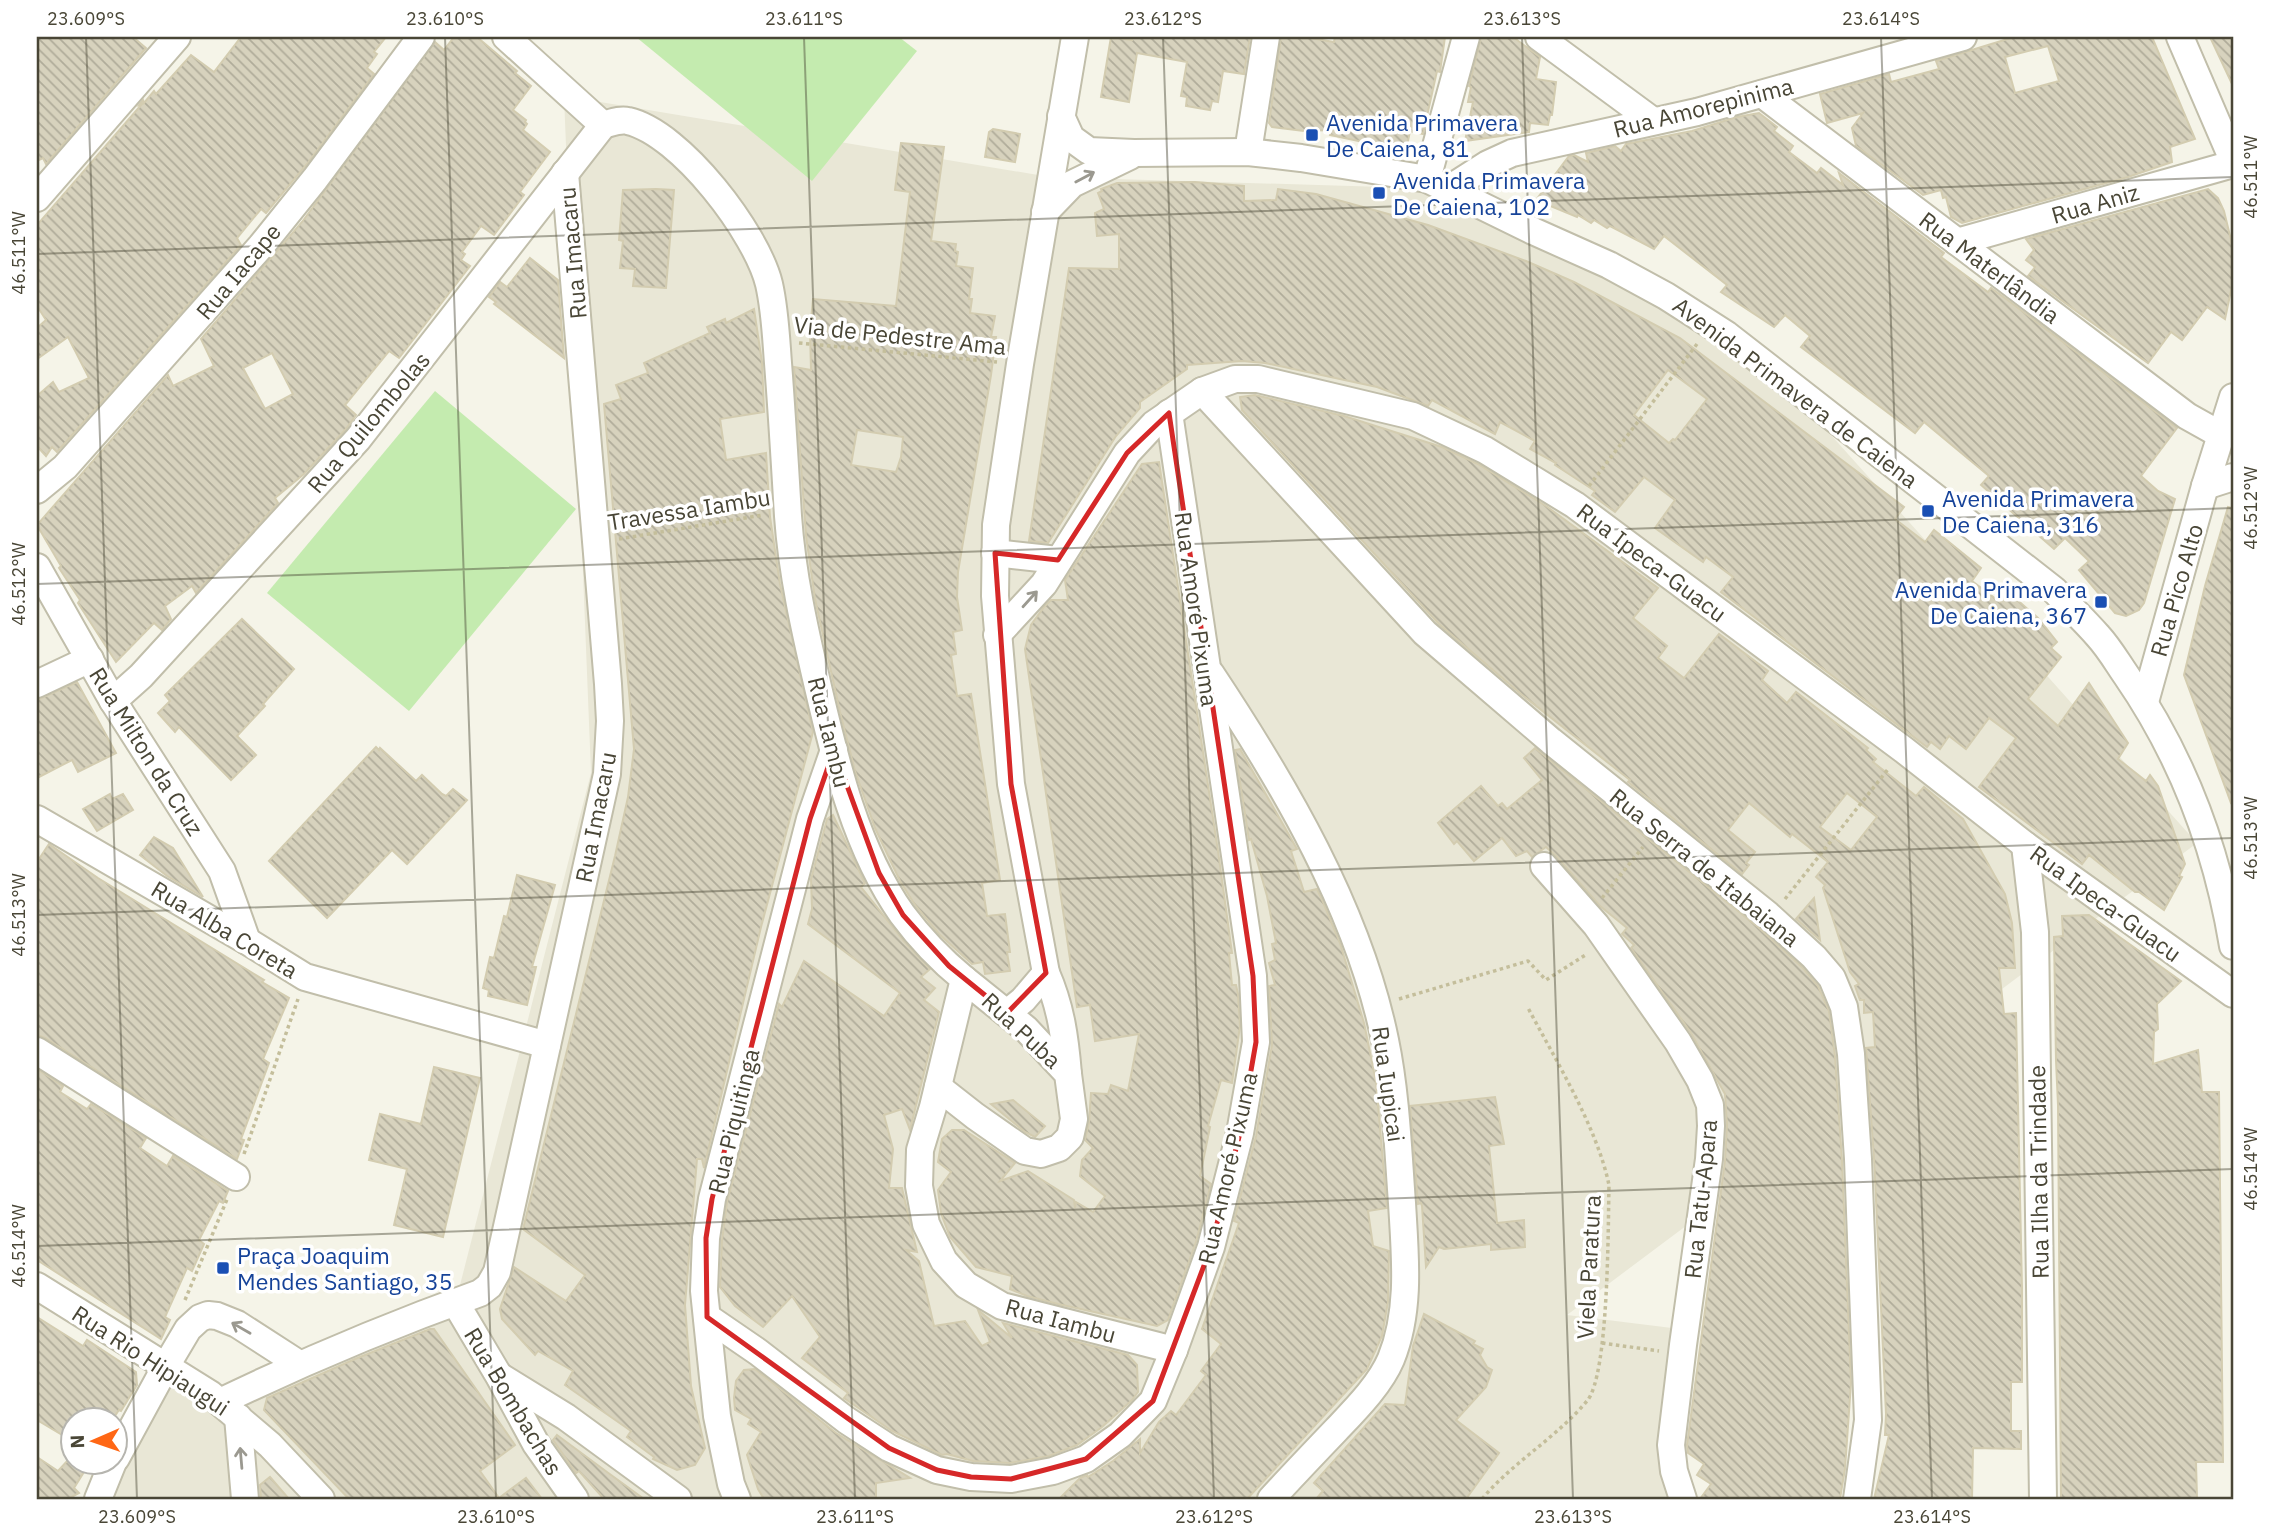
<svg xmlns="http://www.w3.org/2000/svg" width="2270" height="1536" font-family="'IBM Plex Sans',sans-serif">
<style>
.residential{fill:#e9e7d6}
.garden{fill:#c4ebaf}
.building{fill:url(#building-back-hatch);stroke:#d3ccb0;stroke-width:2;fill-rule:evenodd}
.lines{fill:none;stroke-linecap:round;stroke-linejoin:round}
.minor-casing{stroke:#c1beaa;stroke-width:30}
.path{stroke:#c4be9b;stroke-width:3.5;stroke-dasharray:3.5 3.5;stroke-linecap:butt}
.minor{stroke:#fff;stroke-width:26}
.oneway{stroke:#9b9990}
.marked{fill:none;stroke:#d62828;stroke-width:5;stroke-linejoin:round}
.ticks{fill:none;stroke:#494636;stroke-width:2;stroke-opacity:0.45}
.transit-dot{fill:#1a4fb4;stroke:#fff;stroke-width:2.5}
.labels{text-anchor:middle;dominant-baseline:central;stroke-width:7;stroke-linejoin:round;paint-order:stroke}
.street-label{font-size:23px;fill:#494636;stroke:#fff}
.transit-label{font-size:23px;fill:#164399;stroke:#fff;text-anchor:start}
.neatline{fill:none;stroke:#494636;stroke-width:2.5}
.ticks-label{font-size:18px;text-anchor:middle;fill:#494636}
</style>
<defs>
<pattern id="building-back-hatch" width="6" height="6" patternUnits="userSpaceOnUse" patternTransform="scale(1.75)"><rect width="6" height="6" fill="#d7d2bd"/><path d="M-1 5l2 2M0 0l6 6M5-1l2 2" fill="none" stroke="#b0ac9a"/></pattern>
</defs>
<rect width="100%" height="100%" fill="#f5f4e8"/>
<polygon class="residential" points="564,96 1050,177 1416,188 1726,318 2197,843 1567,1315 1680,1329 1666,1428 1692,1499 92,1499 153,1376 236,1402 459,1289 591,773"/>
<g class="garden">
<polygon points="636,37 899,37 917,51 812,181"/>
<polygon points="435,391 576,509 409,711 267,593"/>
</g>
<g class="building">
<polygon points="37,37 133,37 146,48 46,164 43,158 37,161"/>
<polygon points="241,37 386,37 374,52 377,54 367,68 374,74 307,164 266,213 261,209 237,238 241,245 57,452 52,447 46,456 37,446 37,396 53,382 59,392 89,378 68,337 37,359 37,328 46,320 37,306 37,225 142,104 139,105 143,100 144,103 154,91 156,94 191,55 214,72"/>
<path d="M454,37H477L517,71L515,73L531,86L513,110L526,120L525,122L527,124L523,130L550,152L520,192L524,195L494,235L481,226L462,252L465,254L461,260L470,266L399,358L389,351L345,405L356,415L346,429L304,474L275,498L278,503L196,593L192,586L165,606L171,619L162,630L154,623L116,662L78,603L80,600L59,568L61,566L37,525L168,375L173,386L214,366L201,339L302,222L435,42L444,50ZM272,353L293,394L265,409L243,368Z"/>
<polygon points="1111,37 1132,40 1132,37 1250,37 1244,74 1223,71 1218,102 1212,101 1210,110 1186,106 1187,97 1181,96 1187,62 1137,53 1129,102 1101,97"/>
<polygon points="1281,37 1305,37 1334,42 1335,37 1445,37 1440,72 1437,71 1423,134 1410,131 1406,151 1330,135 1331,130 1304,131 1272,127 1269,123"/>
<polygon points="1481,37 1513,37 1540,57 1536,79 1556,82 1552,115 1550,115 1548,125 1530,123 1529,132 1465,141 1473,102 1468,102 1471,87 1469,86"/>
<path d="M2014,37H2152L2195,139L2170,147L2172,162L2128,177L1962,223L1951,217L1946,197L1943,198L1941,190L1923,195L1856,146L1852,128L1863,113L1827,123L1820,94L1889,74L1891,82L1939,69L1936,61ZM2048,46L2059,81L2015,93L2005,57Z"/>
<polygon points="2210,37 2233,37 2233,86"/>
<polygon points="1759,113 1777,127 1774,131 1793,146 1789,152 1817,173 1821,168 1843,185 1839,173 1944,253 1941,257 1988,292 1991,288 2009,301 2177,428 2141,476 2158,491 2175,499 2144,603 2139,610 2126,616 2115,613 2079,570 2089,561 2065,538 2054,549 1981,485 1989,476 1924,422 1915,433 1801,347 1810,336 1785,315 1774,327 1721,292 1727,285 1664,236 1654,249 1610,226 1607,228 1594,220 1591,223 1578,215 1577,217 1536,200 1569,156 1574,155 1588,162 1586,153 1615,146 1621,151 1626,144 1692,131 1737,117"/>
<polygon points="993,129 1020,134 1015,162 985,157 989,132"/>
<path d="M901,143L944,147L931,241L956,244L955,251L958,252L956,266L973,268L969,299H972L970,313L995,316L991,337H996L991,375L958,572L957,597L962,630L953,632L956,654L951,655L957,696L971,694L1000,880L982,883L987,916L1005,914L1010,952H1007L1010,971L985,974L983,962L972,964L939,934L915,905L900,881L875,828L855,771L840,712L815,599L806,536L794,367L811,370L810,331L813,299L896,306L910,192L895,190ZM857,430L903,437L901,457L896,472L851,465Z"/>
<path d="M1195,182L1244,186V201L1276,200L1278,189L1316,194L1428,225L1526,261L1574,282L1680,338L1904,507L1895,519L1925,542L1934,530L1981,568L1972,581L2000,602L2008,592L2038,618L2057,642L2051,648L2061,657L2028,699L2058,726L2089,683L2128,743L2118,759L2146,781L2150,775L2158,786L2185,864L2179,876L2182,877L2164,910L2139,892H2135L2089,855L2082,864L1979,787L2016,738L1989,718L1966,749L1949,736L1940,749L1931,742L1927,747L1721,592L1733,577L1706,557L1703,562L1655,528L1675,500L1644,477L1615,512L1592,495L1595,491L1555,465L1556,463L1530,449L1535,441L1500,422L1495,434L1432,400L1428,406L1377,387L1265,363L1242,361L1187,365V369L1140,402V408L1116,436L1048,543L1029,541L1069,268L1119,269V234L1097,236L1095,213L1104,209L1098,193L1102,191L1101,189L1117,183ZM1668,370L1707,399L1675,440L1673,439L1669,443L1634,415Z"/>
<polygon points="656,189 674,190 666,288 633,286 635,269 620,268 623,241 619,240 623,190"/>
<polygon points="2208,189 2218,198 2224,211 2233,248 2233,281 2225,319 2207,307 2182,340 2171,332 2148,363 2028,276 2035,267 2026,260 2034,250 2026,239"/>
<polygon points="530,258 558,280 564,358 494,304 496,302 489,297 500,282 507,287"/>
<polygon points="754,309 762,362 764,412 720,419 726,460 766,453 770,517 780,584 813,732 761,927 704,1168 702,1159 697,1159 685,1305 691,1386 705,1448 695,1465 677,1470 653,1459 654,1457 627,1437 631,1431 565,1385 573,1371 538,1351 535,1355 502,1319 500,1309 514,1267 566,1301 585,1275 523,1229 615,856 628,797 634,749 604,404 621,399 616,385 648,373 644,363 710,333 707,327 725,319 726,323"/>
<path d="M1255,395L1344,416L1442,447L1478,464L1546,506L1658,588L1633,618L1667,646L1658,658L1684,678L1719,634L1768,671L1762,680L1787,703L1796,692L1868,748L1866,750L1876,759L1873,762L1916,796L1924,787L1963,819L2005,894L2012,923L2015,968H1999L2004,1014L2016,1013L2022,1288V1382H2011V1431H2021V1449L1973,1448L1972,1499H1874L1889,1435H1885L1886,1414L1874,1158L1866,1048L1875,1047L1873,1012L1864,1013V1000H1860L1855,986L1859,984L1850,972L1823,888L1825,885L1816,877L1828,862L1792,834L1790,837L1749,803L1728,830L1755,852L1746,863L1749,865L1742,874L1628,782L1630,780L1521,694L1439,624L1242,410L1240,397ZM1847,793L1877,817L1851,850L1820,827Z"/>
<polygon points="1159,462 1218,851 1232,953 1229,953 1232,985 1236,985 1238,994 1240,1026 1232,1083 1221,1080 1208,1126 1210,1127 1200,1176 1211,1184 1196,1242 1168,1320 1157,1326 1058,1304 1027,1296 1010,1289 1012,1276 976,1267 950,1237 941,1213 938,1190 951,1172 938,1162 942,1139 952,1130 964,1130 1015,1163 1000,1181 1028,1171 1074,1200 1075,1208 1076,1202 1093,1212 1105,1196 1080,1176 1082,1160 1093,1148 1085,1140 1089,1122 1091,1093 1108,1094 1111,1085 1128,1091 1139,1034 1095,1041 1090,1005 1077,1007 1025,649 1031,625 1044,607 1051,600 1068,600 1065,580 1142,464"/>
<polygon points="2228,507 2233,508 2233,802 2231,803 2184,675 2205,586"/>
<polygon points="242,619 294,669 263,704 265,706 237,736 256,755 231,780 179,727 175,732 158,713 170,701 165,695"/>
<polygon points="77,682 116,753 78,772 72,760 37,778 37,700"/>
<polygon points="376,747 379,750 380,748 416,781 422,775 442,794 446,796 453,789 467,800 407,864 392,850 327,918 269,861"/>
<polygon points="1535,748 1758,927 1803,968 1818,986 1829,1011 1835,1056 1842,1160 1851,1383 1845,1469 1840,1499 1700,1499 1711,1484 1697,1475 1704,1464 1688,1453 1687,1445 1725,1161 1727,1125 1725,1094 1691,1033 1631,948 1634,945 1622,934 1627,928 1600,906 1556,856 1546,847 1532,857 1527,851 1516,856 1502,838 1474,861 1457,841 1454,844 1438,823 1481,786 1498,806 1502,803 1507,809 1542,780 1524,758"/>
<polygon points="1240,749 1297,849 1291,851 1304,892 1317,889 1323,902 1340,943 1364,1023 1376,1082 1387,1208 1368,1211 1373,1246 1389,1251 1388,1302 1382,1336 1367,1369 1247,1499 1059,1499 1080,1478 1087,1475 1088,1477 1113,1461 1140,1439 1140,1453 1159,1422 1171,1411 1176,1415 1206,1375 1201,1371 1221,1344 1202,1329 1239,1223 1234,1221 1256,1136 1272,1045 1269,986 1275,985 1269,963 1275,960 1272,944 1276,943 1267,896 1251,839 1249,840 1235,750"/>
<polygon points="110,794 112,799 123,794 133,810 97,831 83,809"/>
<polygon points="833,815 865,883 861,887 904,941 930,969 921,977 935,988 924,1000 939,1012 910,1130 902,1109 884,1115 893,1149 889,1188 902,1188 917,1252 906,1250 919,1261 934,1326 965,1321 982,1346 990,1342 978,1310 1012,1338 1003,1323 1128,1355 1137,1365 1138,1392 1132,1400 1102,1427 1077,1445 1049,1456 1010,1463 973,1461 947,1454 942,1455 892,1431 844,1398 848,1393 802,1358 820,1337 792,1296 763,1327 735,1306 720,1287 722,1240 727,1202 779,1004 782,1007 804,961 884,1016 900,993 808,924 812,909 811,879 827,819"/>
<polygon points="154,837 173,848 203,897 167,876 140,855"/>
<polygon points="49,844 98,878 264,980 262,982 289,998 263,1059 269,1063 241,1139 244,1140 237,1159 45,1038 37,1035 37,862"/>
<polygon points="517,875 555,885 532,967 536,967 527,1005 488,996 489,990 483,988 490,957 494,958 504,916 507,917"/>
<polygon points="1814,898 1820,940 1796,919"/>
<polygon points="2089,915 2181,981 2157,1004 2158,1029 2154,1032 2153,1064 2198,1050 2202,1092 2219,1092 2223,1462 2196,1462 2197,1498 2061,1499 2058,1105 2056,1061 2054,937 2063,936 2062,916"/>
<polygon points="434,1067 480,1078 443,1237 394,1225 407,1169 369,1160 380,1114 421,1124"/>
<polygon points="37,1069 63,1086 60,1092 87,1109 91,1104 146,1138 140,1148 167,1166 173,1156 228,1191 223,1203 219,1201 199,1240 204,1244 192,1271 187,1268 165,1317 170,1320 161,1339 37,1260"/>
<polygon points="1495,1097 1504,1144 1489,1146 1497,1223 1524,1220 1525,1247 1491,1250 1491,1244 1444,1249 1439,1247 1426,1267 1422,1206 1421,1203 1418,1204 1410,1106"/>
<polygon points="1013,1100 1045,1126 1035,1137 1025,1132 991,1104"/>
<polygon points="1424,1314 1475,1341 1473,1344 1483,1349 1480,1355 1487,1367 1492,1370 1486,1387 1456,1420 1499,1453 1466,1499 1316,1499 1323,1491 1314,1483 1385,1404 1405,1405 1413,1346"/>
<polygon points="37,1317 83,1346 87,1340 136,1372 137,1385 121,1411 119,1410 112,1420 74,1420 74,1442 37,1420"/>
<polygon points="430,1329 434,1329 515,1445 480,1471 499,1498 526,1478 542,1499 349,1499 264,1410 267,1398 355,1359"/>
<polygon points="755,1369 836,1433 910,1478 876,1483 876,1499 764,1499 758,1489 747,1455 761,1432 748,1424 751,1419 735,1410 734,1398 736,1381 744,1370"/>
<polygon points="557,1435 607,1472 644,1499 604,1499 579,1471 576,1473 553,1440"/>
<polygon points="37,1457 58,1471 68,1460 84,1472 74,1488 79,1493 68,1499 37,1499"/>
<polygon points="270,1477 289,1499 261,1499 260,1485"/>
</g>
<g class="lines">
<g class="minor-casing">
<g id="minor">
<polyline points="506,37 603,125"/>
<polyline points="1539,37 1653,121"/>
<polyline points="2180,37 2233,160"/>
<polyline points="1762,94 2187,416 2221,435"/>
<path d="M1061,116L1071,138L1089,151L1134,153L1248,152L1301,158L1427,179L1533,231L1609,265L1666,296L1727,335L2054,590C2069,606 2084,620 2098,636C2109,648 2117,662 2126,675C2182,756 2217,849 2233,946"/>
<path d="M603,125C611,123 620,119 628,121C681,133 757,234 769,284C775,310 776,337 778,363C782,414 785,465 788,516C792,574 805,631 818,687C836,764 856,849 902,914C919,937 942,961 964,979L933,1107L920,1150L919,1186L926,1224L944,1261L966,1285L1002,1306L1174,1350"/>
<polyline points="1248,152 1266,37"/>
<polyline points="1427,179 1466,37"/>
<polyline points="1449,189 1488,164 1512,153 1697,112 1963,37"/>
<polyline points="37,198 177,37"/>
<polyline points="1045,212 1072,184 1130,156"/>
<polyline points="1957,242 2233,164"/>
<polyline points="1202,391 1425,633 1551,741 1768,915 1814,957 1832,978 1844,1007 1851,1054 1858,1159 1868,1420 1857,1499"/>
<polyline points="2205,486 2233,477"/>
<polyline points="37,490 65,467 261,246 315,179 421,37"/>
<polyline points="995,553 1058,560"/>
<polyline points="37,567 113,701 222,871 247,941"/>
<polyline points="997,635 1044,584 1127,453 1154,424 1202,391 1235,379 1258,379 1413,416 1485,450 1575,505 1904,750 2025,845 2233,994"/>
<path d="M1211,674C1284,784 1358,909 1385,1040C1396,1093 1398,1149 1402,1203C1405,1255 1411,1310 1391,1359C1380,1385 1355,1410 1336,1430C1314,1453 1292,1476 1271,1499"/>
<polyline points="37,684 90,659"/>
<polyline points="113,701 141,676 358,439 603,125"/>
<polyline points="2145,702 2205,486 2233,397"/>
<polyline points="37,819 247,941 305,977 547,1045"/>
<polyline points="2025,845 2035,932 2043,1499"/>
<polyline points="1544,866 1596,925 1678,1042 1700,1080 1710,1105 1711,1126 1709,1159 1683,1345 1671,1445 1674,1471 1683,1499"/>
<polyline points="1007,1013 1023,1000 1046,973"/>
<polyline points="37,1051 236,1177"/>
<path d="M1068,1074C1065,1038 1061,1007 1046,973L1011,784L995,596L996,525L1020,364L1075,37"/>
<polyline points="938,1087 975,1116 1025,1151 1041,1154 1059,1148 1070,1137 1074,1119 1068,1074 1026,1029 964,979"/>
<polyline points="37,1286 210,1394 270,1445 321,1499"/>
<polyline points="455,1302 499,1376 536,1444 575,1499"/>
<polyline points="707,1317 758,1352 846,1420 889,1448 937,1470 971,1477 1011,1479 1053,1471 1086,1459 1120,1435 1153,1401 1174,1350 1211,1247 1240,1133 1256,1042 1253,976 1169,413"/>
<polyline points="501,1377 566,1417 678,1499"/>
<path d="M220,1402C305,1361 391,1325 480,1293L489,1286L497,1272L607,774L610,721L608,684L565,173"/>
<polyline points="238,1417 245,1499"/>
<polyline points="116,1458 166,1366 188,1329 200,1318 208,1315 217,1316 237,1324 299,1364"/>
<polyline points="98,1499 113,1462"/>
<polyline points="737,1499 731,1484 717,1416 704,1291 706,1238 712,1199 810,819 834,750"/>
</g>
</g>
<g class="path">
<polyline points="799,343 997,362"/>
<polyline points="1589,486 1697,344"/>
<polyline points="619,539 763,515"/>
<polyline points="1602,898 1643,847"/>
<polyline points="1785,899 1889,768"/>
<polyline points="1399,999 1528,961 1546,980 1587,954"/>
<polyline points="244,1154 298,999"/>
<polyline points="185,1300 228,1197"/>
<polyline points="1602,1343 1659,1351"/>
<path d="M1482,1499C1513,1462 1556,1438 1587,1401C1609,1375 1608,1225 1609,1185C1597,1127 1555,1059 1527,1006"/>
</g>
<use href="#minor" class="minor"/>
</g>
<defs><path id="oneway-shaft" d="M-6 0H5M1.5-3L5.5 0L1.5 3" fill="none" stroke-width="1.6" stroke-linecap="round" stroke-linejoin="round" transform="scale(1.75)"/></defs>
<g class="oneway">
<use href="#oneway-shaft" transform="translate(1085 177) rotate(-28)"/>
<use href="#oneway-shaft" transform="translate(1030 599) rotate(-48)"/>
<use href="#oneway-shaft" transform="translate(241 1328) rotate(-150)"/>
<use href="#oneway-shaft" transform="translate(241 1458) rotate(-95)"/>
</g>
<path class="marked" d="M1169,413L1253,976L1256,1042L1240,1133L1211,1247L1153,1401L1086,1459L1011,1479L971,1477L937,1470L889,1448L707,1317L706,1238L712,1199L810,819L834,750L879,873L903,915L949,966L1007,1013L1046,973L1011,784L995,553L1058,560L1127,453Z"/>
<path class="ticks" d="M86,37L137,1499M445,37L496,1499M804,37L855,1499M1163,37L1214,1499M1522,37L1573,1499M1881,37L1932,1499M37,254L2233,177M37,584L2233,508M37,915L2233,838M37,1246L2233,1169"/>
<g class="transit-dot">
<rect x="1305" y="128" width="14" height="14" rx="3.5"/>
<rect x="1372" y="186" width="14" height="14" rx="3.5"/>
<rect x="1921" y="504" width="14" height="14" rx="3.5"/>
<rect x="2094" y="595" width="14" height="14" rx="3.5"/>
<rect x="216" y="1261" width="14" height="14" rx="3.5"/>
</g>
<g class="labels">
<g class="street-label">
<text transform="translate(1703 107) rotate(-14)">Rua Amorepinima</text>
<text transform="translate(2095 203) rotate(-16)">Rua Aniz</text>
<text transform="translate(572 253) rotate(-95)">Rua Imacaru</text>
<text transform="translate(1990 267) rotate(37)">Rua Materlândia</text>
<text transform="translate(238 271) rotate(-50)">Rua Iacape</text>
<text transform="translate(900 335) rotate(6)">Via de Pedestre Ama</text>
<text transform="translate(1796 392) rotate(37)">Avenida Primavera de Caiena</text>
<text transform="translate(368 422) rotate(-50)">Rua Quilombolas</text>
<text transform="translate(689 509) rotate(-9)">Travessa Iambu</text>
<text transform="translate(1652 562) rotate(37)">Rua Ipeca-Guacu</text>
<text transform="translate(2176 590) rotate(-74)">Rua Pico Alto</text>
<text transform="translate(1197 609) rotate(82)">Rua Amoré Pixuma</text>
<text transform="translate(830 732) rotate(76)">Rua Iambu</text>
<text transform="translate(147 751) rotate(58)">Rua Milton da Cruz</text>
<text transform="translate(595 817) rotate(-79)">Rua Imacaru</text>
<text transform="translate(1705 867) rotate(39)">Rua Serra de Itabaiana</text>
<text transform="translate(2106 903) rotate(36)">Rua Ipeca-Guacu</text>
<text transform="translate(225 929) rotate(31)">Rua Alba Coreta</text>
<text transform="translate(1022 1030) rotate(43)">Rua Puba</text>
<text transform="translate(1389 1084) rotate(82)">Rua Iupicai</text>
<text transform="translate(733 1121) rotate(-76)">Rua Piquitinga</text>
<text transform="translate(1227 1168) rotate(-77)">Rua Amoré Pixuma</text>
<text transform="translate(2038 1172) rotate(-91)">Rua Ilha da Trindade</text>
<text transform="translate(1700 1199) rotate(-84)">Rua Tatu-Apara</text>
<text transform="translate(1588 1267) rotate(-87)">Viela Paratura</text>
<text transform="translate(1061 1320) rotate(15)">Rua Iambu</text>
<text transform="translate(151 1360) rotate(33)">Rua Rio Hipiaugui</text>
<text transform="translate(514 1401) rotate(59)">Rua Bombachas</text>
</g>
<g class="transit-label">
<text x="1326" y="122">Avenida Primavera<tspan x="1326" dy="26">De Caiena, 81</tspan></text>
<text x="1393" y="180">Avenida Primavera<tspan x="1393" dy="26">De Caiena, 102</tspan></text>
<text x="1942" y="498">Avenida Primavera<tspan x="1942" dy="26">De Caiena, 316</tspan></text>
<text x="2087" y="589" text-anchor="end">Avenida Primavera<tspan x="2087" dy="26">De Caiena, 367</tspan></text>
<text x="237" y="1255">Praça Joaquim<tspan x="237" dy="26">Mendes Santiago, 35</tspan></text>
</g>
</g>
<rect width="2270" height="1536" fill="none" stroke="#ffffff" stroke-width="77"/>
<g transform="translate(94 1441) rotate(268)"><circle r="33" fill="#ffffff" stroke="#b6b5af" stroke-width="2"/>
<path d="M0-5L12 26L0 18L-12 26Z" fill="#ff6715"/>
<text y="-10" font-size="19" font-weight="bold" text-anchor="middle" fill="#494636">N</text>
</g>
<rect x="38" y="38" width="2194" height="1460" class="neatline"/>
<g class="ticks-label">
<text x="86" y="25">23.609°S</text>
<text x="445" y="25">23.610°S</text>
<text x="804" y="25">23.611°S</text>
<text x="1163" y="25">23.612°S</text>
<text x="1522" y="25">23.613°S</text>
<text x="1881" y="25">23.614°S</text>
<text transform="translate(2251 177) rotate(-90)" y="6">46.511°W</text>
<text transform="translate(19 253) rotate(-90)" y="6">46.511°W</text>
<text transform="translate(2251 508) rotate(-90)" y="6">46.512°W</text>
<text transform="translate(19 584) rotate(-90)" y="6">46.512°W</text>
<text transform="translate(2251 838) rotate(-90)" y="6">46.513°W</text>
<text transform="translate(19 915) rotate(-90)" y="6">46.513°W</text>
<text transform="translate(2251 1169) rotate(-90)" y="6">46.514°W</text>
<text transform="translate(19 1246) rotate(-90)" y="6">46.514°W</text>
<text x="137" y="1523">23.609°S</text>
<text x="496" y="1523">23.610°S</text>
<text x="855" y="1523">23.611°S</text>
<text x="1214" y="1523">23.612°S</text>
<text x="1573" y="1523">23.613°S</text>
<text x="1932" y="1523">23.614°S</text>
</g>
</svg>
